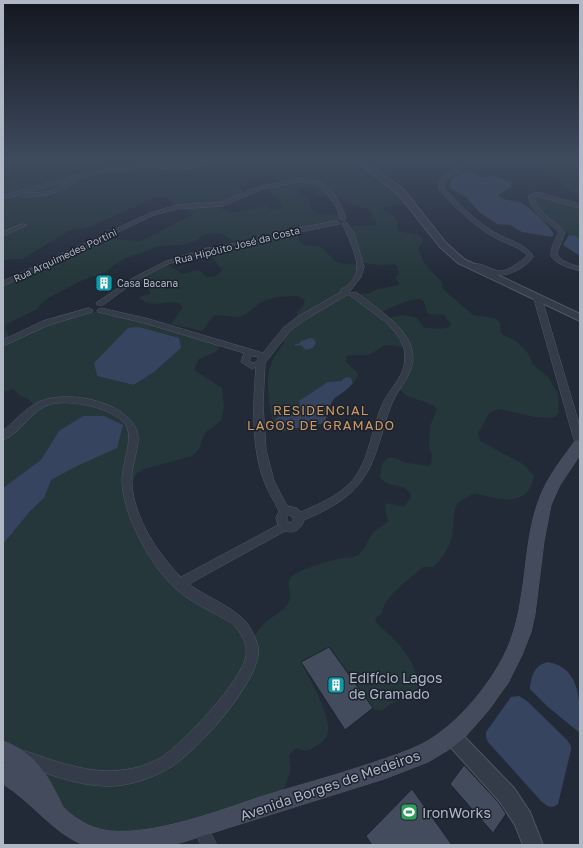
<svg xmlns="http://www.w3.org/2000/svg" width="583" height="848" font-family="'Golos Text',sans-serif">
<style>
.green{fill:#25373a;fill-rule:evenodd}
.water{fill:#36445f}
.building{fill:#434c5d;stroke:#1d232f}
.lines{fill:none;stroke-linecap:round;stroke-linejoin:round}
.minor-casing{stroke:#505763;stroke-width:1}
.tertiary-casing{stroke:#505763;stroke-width:2}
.secondary-casing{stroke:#505763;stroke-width:1}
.minor{fill:#353c49;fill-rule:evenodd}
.tertiary{fill:#353c49;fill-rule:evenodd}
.secondary{fill:#444b5c;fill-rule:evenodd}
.labels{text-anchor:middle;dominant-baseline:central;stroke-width:3;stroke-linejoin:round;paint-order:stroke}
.far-street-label{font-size:10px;fill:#b0b7c5;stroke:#1b212d}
.far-poi-label{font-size:10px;fill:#b0b7c5;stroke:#1b212d;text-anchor:start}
.neighbourhood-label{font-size:13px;letter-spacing:1px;fill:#cf9a61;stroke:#1b212d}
.near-poi-label{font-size:14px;fill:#b0b7c5;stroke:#1b212d;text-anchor:start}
.near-street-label{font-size:14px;fill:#b0b7c5;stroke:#1b212d}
</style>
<rect width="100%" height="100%" fill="#222a38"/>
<g class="green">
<path d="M3,161H140L150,163L196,165L210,161H236L245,165L271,161H359L360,164L350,168L351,170L363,177L380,176L413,207L399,204L383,208L386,212L396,218L398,231L418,235L423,239V243L418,249L424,263L442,282L443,289L473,315L495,318L500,323C500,326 500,329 501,332C503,337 509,337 514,340C522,346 531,354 532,364L549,378L558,394L559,413L553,418L535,417L499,409L490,412L478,433L480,441L523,464L534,475C528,510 499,499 474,493C470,496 462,499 458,503C453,510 454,519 453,527C453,542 444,558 433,567H423C411,579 384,595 382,613L375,619C379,629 387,631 394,639C408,654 426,679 414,700C406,699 398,701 391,704C383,708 383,713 373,708L329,647L301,662C308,677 336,722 326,737C322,744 313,748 306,751L297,748C284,756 291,759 290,770C289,779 285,786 281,794L200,828L91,838L3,751V436L36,407L28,399L20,396L14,389L3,392V284L103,238L140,241L160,232L164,229L192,215L190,212L177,207L165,197H157L90,227L69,231L22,259L3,260V183L14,179L11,177L3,176ZM270,176L286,182L266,186L282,205L281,208L272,210L266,206L233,213L214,206L244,193L238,186L241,183ZM303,188H310L315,191L316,196L322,197L331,195L351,204L370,209L373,214L371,217L376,221L377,224C367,227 358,224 349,228L361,262L377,265L394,264L397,266L399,273L395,278L399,283V285L375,290L370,293L353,294L344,292L360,272L361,267C354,262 345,266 337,262C331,259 327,251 321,247C313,243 301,250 298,237L304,229L343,219L340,215C322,215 313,219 308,198L299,196L300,190ZM221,233L239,245L207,250L222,270L216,276L206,277C199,266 193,272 182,274L166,263L135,279L149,289L150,293L149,294L139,297C153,313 174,294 183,307L171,324L202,331C207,326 209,320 215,315L239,317L246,314L261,302L276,297L298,296L305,300L303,306L297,312V316L300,318L276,342H285C280,349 274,356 271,364C264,382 270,406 273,424L275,420C295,411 311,395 330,384C336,381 344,380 351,378L353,383L358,376L357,372L346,362V357L350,355H368L384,346L393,345L407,348L404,375L398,386C405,402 425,397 437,409L430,426L429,448L432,454L431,464L428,466L407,463L394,458H387L382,464L380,477C386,486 393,484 402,487C405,488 408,491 411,493V498L403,507L386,503L385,509L388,521C383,527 377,528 372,534C365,542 367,552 353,557C351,558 347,557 344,558C330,560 304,568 292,576C284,583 293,594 289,602C283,613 272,615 264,624C259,629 255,635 251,641L236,619L166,569L127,493L136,474L144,469L192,456C203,449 199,441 206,432L221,421L224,407L222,388L194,370L199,359L216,352L221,344L101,310L96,312L90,311L21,334L8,339V333L5,328L8,323L36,310L43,302L50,297L85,279L106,272L114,265L126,258L160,246L182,245L197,240L205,234ZM420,299L424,302L428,314L444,315L451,324V326C443,330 432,329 423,327L417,318L403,315L384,319L378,313L410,300ZM181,348L154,372L135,385L97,376L94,363Z"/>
<polygon points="530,161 580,161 580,198"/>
<polygon points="537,196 580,207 580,239 571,235 544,214 534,200 535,197"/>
</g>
<g class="water">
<path d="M470,171L482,177L493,176L511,182V187L498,195C504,201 512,200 519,202C528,205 551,226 554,235L551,237L522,232L510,225L497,224L479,212L466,197L450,188L451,180L463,172Z"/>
<polygon points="569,235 576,236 580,239 580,256 563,245"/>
<polygon points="139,327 179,338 181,348 154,372 134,385 97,376 94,363 128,328"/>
<polygon points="310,338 314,339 316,343 313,348 306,350 301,345 295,346 295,344 299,344 301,341"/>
<path d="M346,377L351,378L353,383C348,389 345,391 339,395C329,400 328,414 325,423L283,431L275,428L273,424L275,420L281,414H288L300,404L299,401L328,382L341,381Z"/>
<polygon points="83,416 104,416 123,425 117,448 77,466 51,480 44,498 31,510 3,544 3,488 41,460 59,431"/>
<path d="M548,662C583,668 580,707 580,733L548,707L530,689C531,677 534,665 548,662Z"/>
<path d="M519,696L527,701L567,740L571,746V750L558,804C551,809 548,807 541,801L488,742L486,737V732L511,697Z"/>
</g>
<g class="building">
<polygon points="105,278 113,283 104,288 96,282"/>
<polygon points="329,647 373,708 345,730 301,662"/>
<polygon points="464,765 499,803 506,814 493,833 450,784"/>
<polygon points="412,789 452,845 372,845 366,836"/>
</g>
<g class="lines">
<g class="minor-casing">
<g id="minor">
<path d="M150,161L153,163L152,164L136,169L108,171L77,179V181C57,194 45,197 21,197L18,195L3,199V195L108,167L136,165ZM70,181L48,192L23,193Z"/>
<path d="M467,161H474L444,182L445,189C460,205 475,221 494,232C507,240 522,242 532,254L533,257C527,266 512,275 500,275C494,275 489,271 483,269C477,267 472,269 468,266C478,259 490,270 500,271C506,271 510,268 515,265C519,262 524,260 527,255C517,245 503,243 492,236C472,224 454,207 439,189V180Z"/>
<path d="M300,178C306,179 313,180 319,182C333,187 342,206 346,219L345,220H341L336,206L323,189L315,184L300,182L262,189L223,206L177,209L154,215L3,286V281L150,213L177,205L222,202L258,187Z"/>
<path d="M536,192L580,204V208L540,197L537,196L534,198C538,214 555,220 565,232L557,253C560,262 572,264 580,267V271C573,269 551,263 551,254C551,247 556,238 559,232C547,221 532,214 528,197Z"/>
<polygon points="337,221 340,223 339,224 305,231 261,243 208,252 168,264 137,280 103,305 97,305 96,303 133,278 164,262 207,248 260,239 304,227"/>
<path d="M345,222L347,223L354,233L364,267L361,277L351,290L349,292L350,293L356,292C374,306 407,327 412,350C417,371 400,385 392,403C386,417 383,432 378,446C365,489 343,503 304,520C301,529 295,534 285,531L189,584C207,598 240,609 250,628C255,636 260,647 258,656C253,688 198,750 171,767C156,776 140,782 123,785C89,790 51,776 20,763L18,758L20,753L25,751C61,763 96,777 134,768C144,766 153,762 162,757C183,743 243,680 246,655C248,642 240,632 232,623C213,612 191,603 175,588C150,565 123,515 122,481C122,465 133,440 127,427C117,408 71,399 51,404C31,409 21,434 3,440V431C15,421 26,407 41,401C68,390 126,401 137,431C141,440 133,462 132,473C129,510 155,551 181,577L278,525L276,518L279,511C274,501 268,491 264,481C251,446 253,404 256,367L252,369L241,362L244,353L144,323L98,312L97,310L101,308L149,319L263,353L284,327L297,317L341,292V289C349,286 357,277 357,268C358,259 347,232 342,224ZM350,295C368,311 396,324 404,348C405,353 405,361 404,366C401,379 390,389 384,401C371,427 371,459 351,482C338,496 319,504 301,512L297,508L287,506L274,481L266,450L263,405L265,363L290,331L303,321L345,296ZM253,356L258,357V361L253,363L249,361L251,357ZM289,515L293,517V521L291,523L287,521V517Z"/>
<polygon points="22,224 27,225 3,236 3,232"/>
<polygon points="535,297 541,297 542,299 580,427 580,447 577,446 575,443 534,299"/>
<polygon points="89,308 93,310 92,312 49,325 3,346 3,340 43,321"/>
<polygon points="200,821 205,823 217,845 201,845 193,828 195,823"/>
</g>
</g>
<g class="tertiary-casing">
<g id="tertiary">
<path d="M137,161L175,164L213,161C200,171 150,171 137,161Z"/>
<polygon points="356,161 364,161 404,190 446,243 464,259 580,314 580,321 458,263 440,247 398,194"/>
<polygon points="452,727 458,730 514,788 530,812 543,845 523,845 515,825 500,802 446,742 443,736 446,730"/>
</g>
</g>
<g class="secondary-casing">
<path id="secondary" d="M580,440V455L560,485L551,505L544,541L535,614L531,632L522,655L508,683L488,711L465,737L453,747L428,762L384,779L183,842L172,845H83C51,831 32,802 3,784V763L11,766L3,761V741C15,746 25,751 34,760C44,770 51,783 57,795C60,799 61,806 65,809C72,816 83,823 93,827C134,843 216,812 257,798C295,786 334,776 372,763C389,757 406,752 422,744C458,725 495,680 510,642C515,628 519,613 521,598C527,565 527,529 540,497C548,476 562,459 575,441Z"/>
</g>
<use href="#minor" class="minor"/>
<use href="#tertiary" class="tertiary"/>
<use href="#secondary" class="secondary"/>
</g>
<linearGradient id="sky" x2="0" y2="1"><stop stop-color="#13171f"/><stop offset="0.57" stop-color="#3e4a5e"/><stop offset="1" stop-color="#3e4a5e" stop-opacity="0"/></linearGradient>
<rect width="583" height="280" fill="url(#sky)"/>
<defs>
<g id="building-square" transform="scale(0.9)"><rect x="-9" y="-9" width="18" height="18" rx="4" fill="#0f9aa8" stroke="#1b212d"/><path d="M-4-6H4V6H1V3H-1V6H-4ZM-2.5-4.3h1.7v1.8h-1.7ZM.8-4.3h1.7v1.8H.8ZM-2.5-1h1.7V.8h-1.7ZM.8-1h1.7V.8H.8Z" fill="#fff"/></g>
<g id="stadium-square" transform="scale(0.9)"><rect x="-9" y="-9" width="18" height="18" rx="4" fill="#2e9e5b" stroke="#1b212d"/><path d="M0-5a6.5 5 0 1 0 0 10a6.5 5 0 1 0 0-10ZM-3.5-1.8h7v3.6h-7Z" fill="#fff"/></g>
</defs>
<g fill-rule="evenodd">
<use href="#building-square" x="104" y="283"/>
<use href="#building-square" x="336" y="685"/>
<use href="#stadium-square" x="409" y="812"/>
</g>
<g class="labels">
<g class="far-street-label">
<text transform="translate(237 245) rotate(-14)">Rua Hipólito José da Costa</text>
<text transform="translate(65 255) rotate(-25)">Rua Arquimedes Portini</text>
</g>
<g class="far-poi-label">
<text x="117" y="283">Casa Bacana</text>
</g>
<g class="neighbourhood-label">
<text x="321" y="410">RESIDENCIAL<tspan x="321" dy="15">LAGOS DE GRAMADO</tspan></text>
</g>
<g class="near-poi-label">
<text x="349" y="677">Edifício Lagos<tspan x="349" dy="16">de Gramado</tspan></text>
<text x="422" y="812">IronWorks</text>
</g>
<g class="near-street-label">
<text transform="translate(330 785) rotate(-19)">Avenida Borges de Medeiros</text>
</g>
</g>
<rect width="583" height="848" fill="none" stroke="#b0b7c5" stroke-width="8"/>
</svg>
